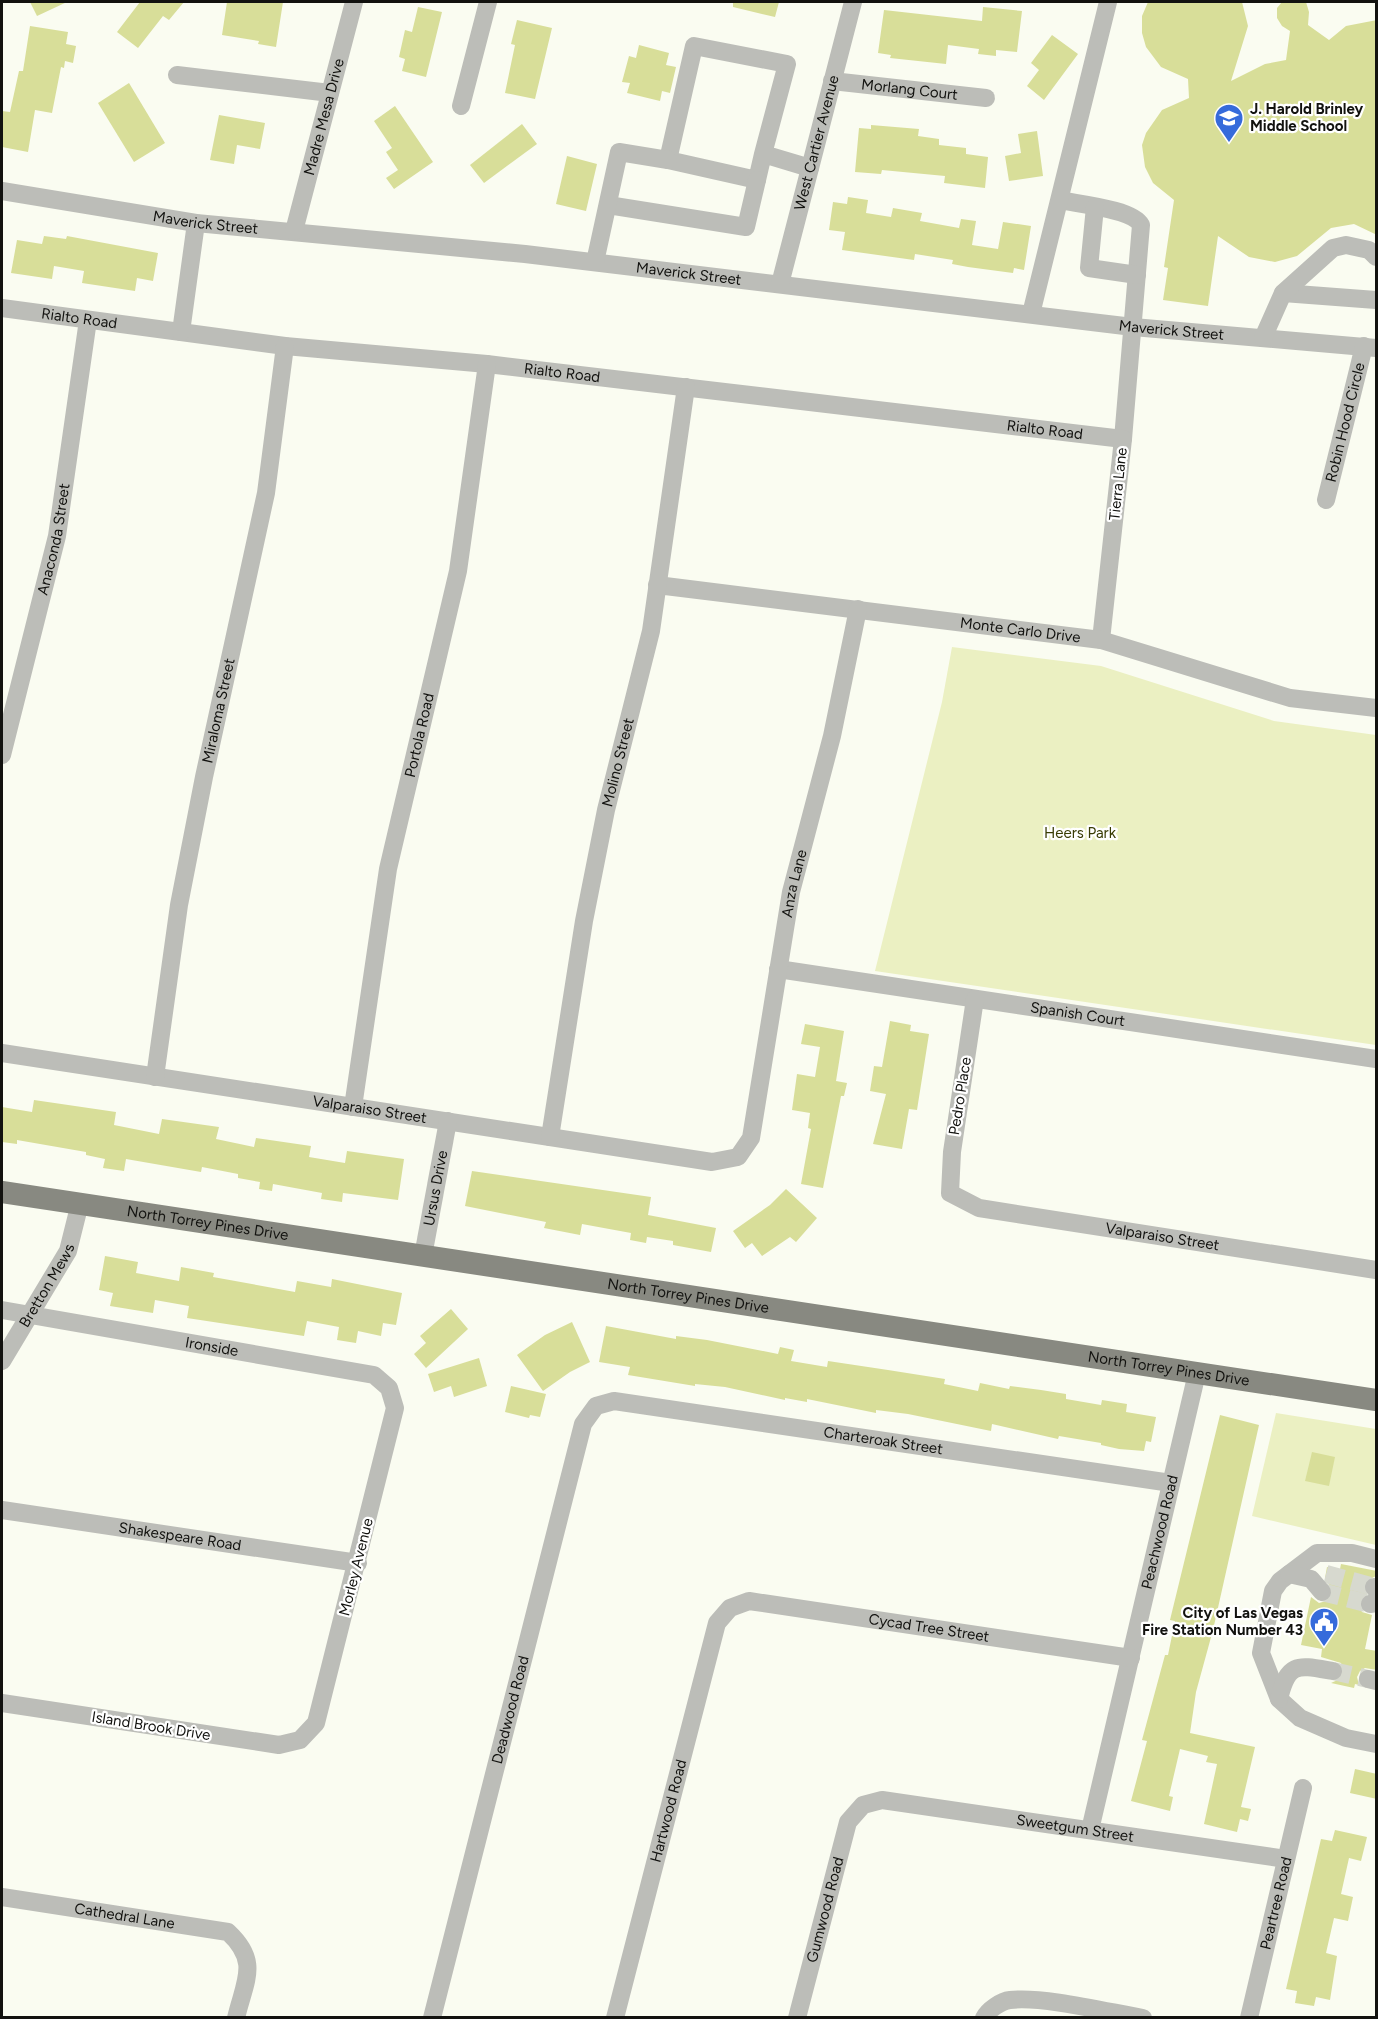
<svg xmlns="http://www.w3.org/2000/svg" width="1378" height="2019" font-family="Figtree,sans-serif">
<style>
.green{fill:#ebf0c2}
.building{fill:#d8de99}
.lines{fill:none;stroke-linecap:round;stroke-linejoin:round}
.minor-tunnel{stroke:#d7d9cf;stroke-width:18;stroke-dasharray:18 9;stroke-linecap:butt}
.minor{stroke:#bcbdb8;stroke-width:18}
.major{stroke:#888981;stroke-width:22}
.labels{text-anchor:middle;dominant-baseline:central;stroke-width:4.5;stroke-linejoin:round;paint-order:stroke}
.street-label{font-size:15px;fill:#12120f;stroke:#fff}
.poi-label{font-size:15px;font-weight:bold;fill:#12120f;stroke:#fff;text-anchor:start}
.park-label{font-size:15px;fill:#393c05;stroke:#fff}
</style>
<rect width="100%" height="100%" fill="#fafcf1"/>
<g class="green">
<polygon points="952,647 1101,666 1274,721 1376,735 1376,1045 875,971 942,702"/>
<polygon points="1276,1413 1376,1429 1376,1545 1252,1516"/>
</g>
<g class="building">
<polygon points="30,2 67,2 37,16"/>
<polygon points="140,2 184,2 169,20 163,16 138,48 117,32"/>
<polygon points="227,2 283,2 276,47 258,44 259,41 222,35"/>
<polygon points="733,2 779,2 775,17 733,7"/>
<polygon points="1148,2 1242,2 1248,26 1231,81 1265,64 1286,60 1290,31 1282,26 1277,18 1277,8 1282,2 1306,2 1309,12 1308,25 1329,40 1346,26 1377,20 1377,235 1354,224 1331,228 1297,256 1275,262 1249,257 1218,236 1208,306 1163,300 1168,268 1164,267 1174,200 1153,183 1145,167 1142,145 1146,133 1162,110 1189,98 1188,79 1161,67 1146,47 1142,33 1142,16"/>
<polygon points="418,7 442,12 426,77 402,71 405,59 399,57 405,30 412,32"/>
<polygon points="983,7 1022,11 1017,52 996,50 996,56 978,54 979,49 948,45 946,64 890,58 891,55 878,53 884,10 982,21"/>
<polygon points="517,20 552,28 535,99 505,93 515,45 511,44"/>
<polygon points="30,26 68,32 66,44 76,46 73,63 65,61 64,68 61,67 52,113 35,110 28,152 2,147 2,111 10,112 19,71 23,71"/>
<polygon points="1052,35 1078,54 1044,100 1027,86 1039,70 1031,63"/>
<polygon points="639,45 669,53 666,65 676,67 670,93 662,91 660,101 627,93 630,83 622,82 629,56 636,58"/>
<polygon points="129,83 165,143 134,162 98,103"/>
<polygon points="395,106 433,162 394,189 386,178 398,170 386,152 392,148 374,121"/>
<polygon points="219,115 265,123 260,149 237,145 234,164 210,160"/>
<polygon points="522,124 537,144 484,183 470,165"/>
<polygon points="871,125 919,129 918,136 939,139 939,145 966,148 966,154 988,157 985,188 944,183 945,176 882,170 881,174 855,172 859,128 871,129"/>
<polygon points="1037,131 1043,176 1009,181 1005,156 1021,153 1018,134"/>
<polygon points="567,156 597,164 586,211 556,204"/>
<polygon points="848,197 868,200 866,213 891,217 893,208 922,213 920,221 959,228 961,219 976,221 972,245 998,249 1003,222 1031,226 1024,270 1014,268 1013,273 968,267 952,264 953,260 915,254 914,260 842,250 845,232 829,230 833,202 847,204"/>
<polygon points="44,236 66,239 67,236 158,253 153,281 137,278 135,291 82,283 84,271 54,266 52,279 11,273 17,240 42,244"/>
<polygon points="890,1021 911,1025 910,1031 929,1034 917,1110 909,1109 902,1149 873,1144 886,1094 870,1091 874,1066 882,1067"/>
<polygon points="805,1024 844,1031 836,1081 847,1083 844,1096 841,1096 823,1188 801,1184 811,1129 808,1128 810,1113 792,1110 797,1074 815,1077 820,1047 801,1044"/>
<polygon points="34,1100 116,1112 114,1125 159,1134 162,1119 219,1127 216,1139 254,1147 256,1138 311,1146 309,1157 345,1163 347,1151 404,1159 398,1200 343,1193 342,1202 321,1199 322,1193 273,1184 272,1191 259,1189 260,1182 238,1178 238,1174 202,1167 201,1172 126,1159 124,1171 103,1168 105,1159 86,1155 86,1152 17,1140 17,1144 2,1142 2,1107 32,1112"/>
<polygon points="472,1171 651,1197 648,1215 716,1228 711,1252 673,1245 673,1241 647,1237 646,1243 630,1240 631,1233 582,1224 580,1235 544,1228 546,1222 465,1206"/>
<polygon points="786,1189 817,1218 796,1242 790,1237 762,1256 752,1243 745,1248 733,1231 770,1205"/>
<polygon points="105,1256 138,1262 136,1273 179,1281 181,1267 214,1273 213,1277 295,1292 297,1281 331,1287 332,1279 402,1293 396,1325 383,1323 381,1336 358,1331 356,1343 337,1340 339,1327 307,1321 304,1336 187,1318 189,1306 155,1300 153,1313 110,1306 113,1293 99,1290"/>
<polygon points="451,1309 468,1329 426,1368 414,1354 426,1343 420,1336"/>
<polygon points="572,1322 590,1362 570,1372 543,1391 517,1355 545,1335"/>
<polygon points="606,1326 676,1339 676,1336 707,1340 778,1354 780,1347 794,1350 791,1361 827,1367 828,1361 888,1370 945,1379 944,1384 978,1391 980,1383 1009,1389 1010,1386 1041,1390 1066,1394 1066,1399 1101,1405 1102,1400 1127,1404 1126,1412 1156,1417 1151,1442 1146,1441 1144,1451 1119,1449 1101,1445 1101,1443 1059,1436 1058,1439 992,1424 991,1431 908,1414 876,1410 876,1413 807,1399 807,1402 785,1398 785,1400 725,1387 695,1384 695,1386 628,1375 630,1367 599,1362"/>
<polygon points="479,1358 487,1386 454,1397 451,1386 434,1392 428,1374"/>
<polygon points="511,1386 546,1394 540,1417 530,1415 529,1418 505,1412"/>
<polygon points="1220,1415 1259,1425 1213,1630 1196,1692 1190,1733 1255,1747 1241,1807 1251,1809 1248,1821 1240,1819 1237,1832 1204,1824 1217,1764 1206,1762 1208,1756 1180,1749 1169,1796 1173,1797 1170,1811 1131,1801 1147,1741 1142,1740 1165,1655 1168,1655 1175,1621 1170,1620"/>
<polygon points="1312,1452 1335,1457 1329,1486 1305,1481"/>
<polygon points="1341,1564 1377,1571 1376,1576 1364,1582 1365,1594 1359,1605 1362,1612 1372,1615 1365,1649 1377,1651 1377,1670 1365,1668 1360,1671 1357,1677 1359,1685 1355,1684 1354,1688 1331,1683 1342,1678 1344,1672 1341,1663 1321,1657 1322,1649 1301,1645 1311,1597 1319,1603 1330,1600 1333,1591 1325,1578 1327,1567 1340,1569"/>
<polygon points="1355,1769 1377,1774 1377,1799 1350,1793"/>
<polygon points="1335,1830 1367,1837 1361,1861 1349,1858 1341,1894 1353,1897 1348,1921 1334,1918 1326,1953 1337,1956 1330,2000 1316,1997 1314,2006 1295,2003 1297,1991 1286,1989 1321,1839 1332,1841"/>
</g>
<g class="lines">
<g class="minor-tunnel">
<polyline points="1326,1574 1374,1587"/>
<polyline points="1322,1592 1370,1604"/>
<polyline points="1333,1671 1368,1679"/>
</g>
<g class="minor">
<polyline points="177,75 330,93"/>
<path id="s1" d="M832,81L986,98"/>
<polyline points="461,106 488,2"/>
<polyline points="763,154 757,180 668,160 694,46 787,64 763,154 810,168"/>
<path id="s2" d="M2,191L196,223L525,254L1133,327L1376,348"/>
<path d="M1060,200C1078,204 1133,209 1141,225L1123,439L1101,640"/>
<polyline points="608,205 746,227 757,180"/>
<polyline points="1095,207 1089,268 1137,275"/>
<path id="s3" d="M294,231L354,2"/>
<polyline points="595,262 619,152 668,160"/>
<path id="s4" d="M780,284L853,2"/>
<polyline points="1283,293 1376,300"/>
<path id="s5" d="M2,308L285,346L487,364L1123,439"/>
<polyline points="1031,314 1108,2"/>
<polyline points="181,332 196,223"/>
<polyline points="1263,338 1283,293 1333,248 1346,245 1369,250 1376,257"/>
<path id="s6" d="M1326,500L1364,346"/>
<path id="s7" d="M657,585L1101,640L1290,698L1376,708"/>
<path id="s8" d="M2,755L57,536L88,320"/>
<path id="s9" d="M778,969L1376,1059"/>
<path id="s10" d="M975,999L952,1152L950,1193L979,1208L1376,1270"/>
<path id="s11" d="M2,1053L712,1162L738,1157L751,1138L791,892L832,736L858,609"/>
<path id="s12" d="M155,1077L179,905L204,777L266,493L285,346"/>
<path id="s13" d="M353,1107L388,869L458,571L487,364"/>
<path id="s14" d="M550,1137L584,921L606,810L651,631L686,387"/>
<path id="s15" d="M423,1256L448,1121"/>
<path id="s16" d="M2,1310L374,1375L389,1388L395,1408L316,1723L300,1740L279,1745L2,1703"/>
<path id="s17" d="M2,1361L68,1251L80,1203"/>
<path id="s18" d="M2,1510L358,1563"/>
<polyline points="1376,1559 1352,1553 1317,1553 1280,1581 1273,1591 1261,1653 1279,1699 1300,1718 1346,1738 1376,1744"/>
<polyline points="1289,1574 1311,1579 1322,1592"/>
<polyline points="1374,1587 1376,1590"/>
<polyline points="1370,1604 1376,1603"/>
<polyline points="1368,1679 1376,1681"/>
<path d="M1279,1699C1288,1661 1298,1665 1333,1671"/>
<path id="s19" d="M1090,1830L1197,1373"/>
<path id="s20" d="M2,1897L228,1932C260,1962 245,1980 236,2018"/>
<path id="s21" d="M432,2018L583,1424L596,1406L614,1401L1171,1483"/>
<path id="s22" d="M615,2018L717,1623L730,1608L749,1601L1131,1658"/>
<path id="s23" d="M797,2018L848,1822L863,1805L882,1800L1286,1859"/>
<path d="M984,2018C988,2010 1001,2001 1010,2000C1043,1996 1108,2012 1143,2018"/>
<path id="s24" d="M1249,2018L1303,1788"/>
</g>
<path class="major" id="s25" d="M2,1192L1376,1400"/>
</g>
<defs>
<g id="school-pin" transform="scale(1.5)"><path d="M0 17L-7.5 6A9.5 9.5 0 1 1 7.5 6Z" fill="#366bdb" stroke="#fff"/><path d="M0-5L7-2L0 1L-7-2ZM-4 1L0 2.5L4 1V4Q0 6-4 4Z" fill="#fff"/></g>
<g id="civic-pin" transform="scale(1.5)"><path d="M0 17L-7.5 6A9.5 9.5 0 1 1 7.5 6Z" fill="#366bdb" stroke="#fff"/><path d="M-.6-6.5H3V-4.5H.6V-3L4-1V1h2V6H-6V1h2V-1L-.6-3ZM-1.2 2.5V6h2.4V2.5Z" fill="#fff"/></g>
</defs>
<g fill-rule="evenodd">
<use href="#school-pin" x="1229" y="118"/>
<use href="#civic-pin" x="1324" y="1622"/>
</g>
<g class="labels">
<g class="street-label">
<text stroke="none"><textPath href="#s1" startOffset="78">Morlang Court</textPath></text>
<text stroke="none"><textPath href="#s3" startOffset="118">Madre Mesa Drive</textPath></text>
<text stroke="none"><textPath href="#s4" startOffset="146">West Cartier Avenue</textPath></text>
<text stroke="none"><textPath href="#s2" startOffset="206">Maverick Street</textPath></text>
<text stroke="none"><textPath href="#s2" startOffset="692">Maverick Street</textPath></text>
<text stroke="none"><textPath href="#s5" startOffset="78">Rialto Road</textPath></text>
<text stroke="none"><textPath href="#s2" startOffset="1178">Maverick Street</textPath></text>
<text stroke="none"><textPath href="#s5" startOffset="564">Rialto Road</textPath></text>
<text stroke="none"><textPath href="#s6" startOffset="80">Robin Hood Circle</textPath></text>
<text stroke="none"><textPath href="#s5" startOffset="1050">Rialto Road</textPath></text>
<text transform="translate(1118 484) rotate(-84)">Tierra Lane</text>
<text stroke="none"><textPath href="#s8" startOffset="222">Anaconda Street</textPath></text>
<text stroke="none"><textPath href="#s7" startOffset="366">Monte Carlo Drive</textPath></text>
<text stroke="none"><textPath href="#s12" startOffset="372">Miraloma Street</textPath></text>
<text stroke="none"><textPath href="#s13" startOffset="378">Portola Road</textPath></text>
<text stroke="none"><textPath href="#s14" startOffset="381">Molino Street</textPath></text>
<text stroke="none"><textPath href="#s11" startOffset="1026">Anza Lane</textPath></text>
<text stroke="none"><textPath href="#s9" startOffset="303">Spanish Court</textPath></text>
<text transform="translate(960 1096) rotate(-81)">Pedro Place</text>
<text stroke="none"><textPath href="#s11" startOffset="372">Valparaiso Street</textPath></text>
<text stroke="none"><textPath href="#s15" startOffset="69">Ursus Drive</textPath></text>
<text stroke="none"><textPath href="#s25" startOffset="208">North Torrey Pines Drive</textPath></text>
<text stroke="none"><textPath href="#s10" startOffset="414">Valparaiso Street</textPath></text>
<text stroke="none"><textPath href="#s17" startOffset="88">Bretton Mews</textPath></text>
<text stroke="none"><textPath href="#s25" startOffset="694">North Torrey Pines Drive</textPath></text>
<text stroke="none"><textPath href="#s16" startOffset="213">Ironside</textPath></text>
<text stroke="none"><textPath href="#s25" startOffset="1180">North Torrey Pines Drive</textPath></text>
<text stroke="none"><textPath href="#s21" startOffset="926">Charteroak Street</textPath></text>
<text stroke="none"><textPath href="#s19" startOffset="306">Peachwood Road</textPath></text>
<text stroke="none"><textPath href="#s18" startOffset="180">Shakespeare Road</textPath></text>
<text transform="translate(356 1567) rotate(-76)">Morley Avenue</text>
<text stroke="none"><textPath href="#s22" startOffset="630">Cycad Tree Street</textPath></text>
<text stroke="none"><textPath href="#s21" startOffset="318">Deadwood Road</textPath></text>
<text transform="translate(151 1726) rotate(9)">Island Brook Drive</text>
<text stroke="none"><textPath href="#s22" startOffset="214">Hartwood Road</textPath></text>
<text stroke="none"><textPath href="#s23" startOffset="440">Sweetgum Street</textPath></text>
<text stroke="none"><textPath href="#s24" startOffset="118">Peartree Road</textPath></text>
<text stroke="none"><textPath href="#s23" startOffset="112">Gumwood Road</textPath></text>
<text stroke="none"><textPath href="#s20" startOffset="124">Cathedral Lane</textPath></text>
</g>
<g class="poi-label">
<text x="1250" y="109">J. Harold Brinley<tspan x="1250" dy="17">Middle School</tspan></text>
<text x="1303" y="1613" text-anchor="end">City of Las Vegas<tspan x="1303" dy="17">Fire Station Number 43</tspan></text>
</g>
<g class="park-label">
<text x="1080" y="833">Heers Park</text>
</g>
</g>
<rect width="1378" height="2019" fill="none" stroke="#12120f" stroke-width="6"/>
</svg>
